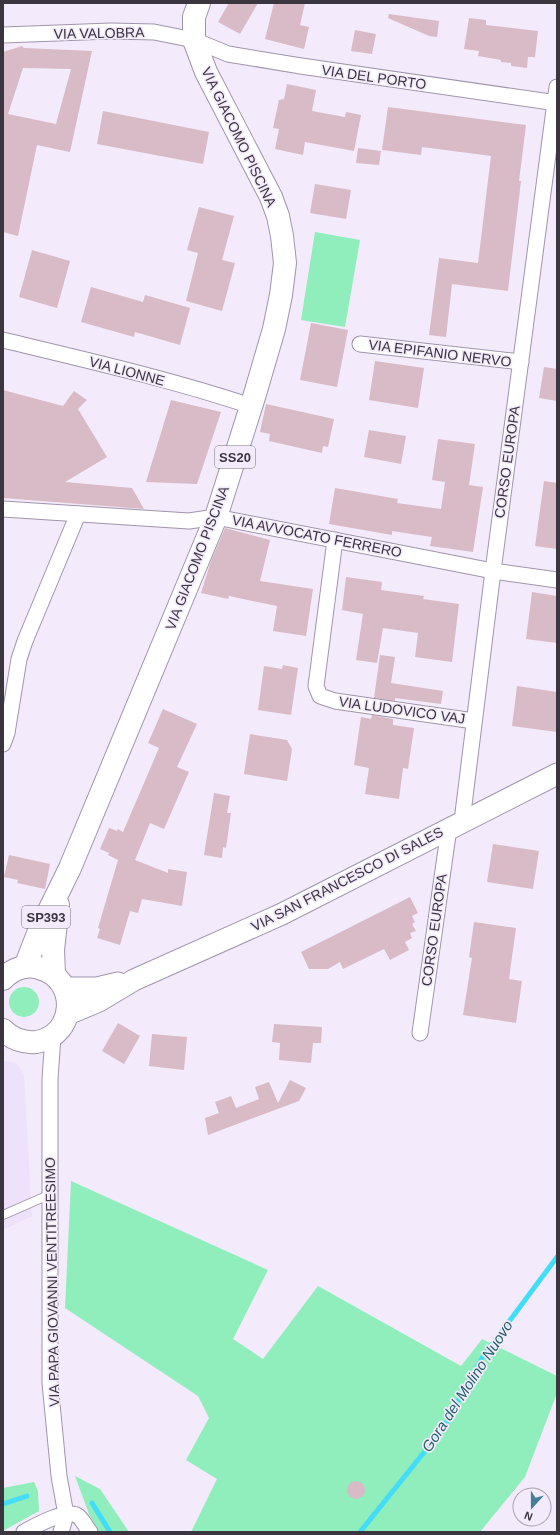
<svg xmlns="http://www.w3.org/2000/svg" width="560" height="1535" font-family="Arial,sans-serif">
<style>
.built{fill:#eee1fb}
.green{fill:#90edbc}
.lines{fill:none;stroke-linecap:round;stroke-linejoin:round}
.stream{stroke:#44ddf8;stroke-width:5}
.building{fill:#d9bac7;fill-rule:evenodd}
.lane-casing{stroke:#a094ad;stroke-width:10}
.street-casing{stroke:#a094ad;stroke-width:17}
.secondary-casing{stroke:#a094ad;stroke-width:23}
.primary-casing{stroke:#a094ad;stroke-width:24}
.lane{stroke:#fff;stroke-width:8}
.street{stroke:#fff;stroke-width:15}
.secondary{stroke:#fff;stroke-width:21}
.primary{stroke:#fff;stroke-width:22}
.labels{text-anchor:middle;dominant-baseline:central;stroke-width:3.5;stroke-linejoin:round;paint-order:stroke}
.shield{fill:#f3ebfb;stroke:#726c78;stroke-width:1}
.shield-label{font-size:13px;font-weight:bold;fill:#3b3540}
.street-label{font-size:14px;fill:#3b3540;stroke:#f3ebfb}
.water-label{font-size:15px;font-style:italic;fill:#225f6a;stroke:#f3ebfb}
</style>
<rect width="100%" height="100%" fill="#f3ebfb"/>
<polygon class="built" points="4,1061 14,1062 19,1066 24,1075 32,1216 3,1230 3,1062"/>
<g class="green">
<polygon points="315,232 360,240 345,327 301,320"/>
<circle cx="24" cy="1002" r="15"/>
<polygon points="71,1181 268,1270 233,1339 263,1359 318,1286 461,1366 482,1339 557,1376 557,1393 525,1477 480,1532 191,1532 217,1479 186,1460 209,1418 198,1396 65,1308"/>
<polygon points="75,1476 100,1489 129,1532 99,1532 89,1514"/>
<polygon points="34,1482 38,1491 39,1511 3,1531 3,1488"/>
</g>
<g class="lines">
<g class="stream">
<polyline points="92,1503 110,1532"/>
<polyline points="3,1504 27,1496"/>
<polyline points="360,1532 442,1430 482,1358 557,1257"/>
</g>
</g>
<g class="building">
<polygon points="229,3 258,3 240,34 218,22"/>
<polygon points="274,3 305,3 300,25 309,27 304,49 265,39"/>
<polygon points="389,14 439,21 437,37 429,36 388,18"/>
<polygon points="469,18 486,20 486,25 538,31 535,57 528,57 527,68 511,66 511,63 501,62 501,60 478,56 479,51 464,49"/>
<polygon points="355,30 376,34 372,54 351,51"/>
<path d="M22,46L24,48L92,51L70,152L37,145L18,236L3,232V52ZM23,68L71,69L56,124L8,114Z"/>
<polygon points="287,84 316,90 312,111 345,117 346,112 361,115 354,151 305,142 303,155 275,149 279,129 273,128 279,100 284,99"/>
<polygon points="388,107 526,125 519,181 521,181 508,291 452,284 446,337 429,335 439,258 478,263 491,156 422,147 421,155 382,150"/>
<polygon points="103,111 209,132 203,164 97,144"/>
<polygon points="358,148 381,151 379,165 356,163"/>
<polygon points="315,184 351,190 346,219 310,213"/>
<polygon points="199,207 234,216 222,260 235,263 222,311 186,301 198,253 187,250"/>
<polygon points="32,250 70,261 57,308 19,297"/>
<polygon points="91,287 143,302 145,295 190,308 180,345 135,332 134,337 81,322"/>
<polygon points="311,323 348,330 337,387 300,380"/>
<polygon points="375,361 424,368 418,408 369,400"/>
<polygon points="544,367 557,369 557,401 539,398"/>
<polygon points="3,390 63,406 74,391 87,400 78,409 107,457 65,482 132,488 144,509 3,498"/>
<polygon points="171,400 221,412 197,484 146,482"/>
<polygon points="266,404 334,419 328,447 323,446 322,453 269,441 270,434 260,432"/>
<polygon points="369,430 406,436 401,464 364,457"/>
<polygon points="438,439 475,444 469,485 483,487 473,552 430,546 432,537 392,531 392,535 329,524 335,488 398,499 397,503 441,509 445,482 432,480"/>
<polygon points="544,481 557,483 557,549 535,546"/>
<polygon points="225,528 270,540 260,581 313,589 306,636 273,631 277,606 229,596 228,599 201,593 211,561"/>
<polygon points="346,577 382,582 381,590 424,596 423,599 459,604 452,662 415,657 418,633 383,628 377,663 356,660 363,614 342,610"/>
<polygon points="532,592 557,596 557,643 526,639"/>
<polygon points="380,655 395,657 391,683 443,691 441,704 395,698 395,701 374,698"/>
<polygon points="283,665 298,668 291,715 258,710 264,666 282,669"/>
<polygon points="517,686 557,692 557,732 512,726"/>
<polygon points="163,709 197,724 177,767 189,772 164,829 150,823 135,860 168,873 168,869 187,872 182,906 142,899 138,913 130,911 120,945 97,938 100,929 98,928 118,860 108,855 109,853 100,849 109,828 117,831 118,829 123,832 159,748 148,743"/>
<polygon points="372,715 393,719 393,725 414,728 408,769 403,768 399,799 365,794 369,768 354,765 361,717 371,719"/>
<polygon points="250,734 287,740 292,749 287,781 244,774"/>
<polygon points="214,793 230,796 227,813 231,813 226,848 223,847 222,858 204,855"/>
<polygon points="493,844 539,851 533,889 487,882"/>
<polygon points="9,855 50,864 45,889 17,883 18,880 4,877"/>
<polygon points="410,897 418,913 412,916 415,922 412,924 416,931 410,933 412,938 405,942 409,950 390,960 384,949 343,969 340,962 328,969 309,969 301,952"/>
<polygon points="474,922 516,928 509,979 522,981 516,1023 463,1015 472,958 469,957"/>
<polygon points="118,1023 140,1036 124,1064 102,1051"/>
<polygon points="274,1024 322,1027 321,1043 313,1043 311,1063 279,1060 280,1043 272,1042"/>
<polygon points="152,1034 187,1037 184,1070 149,1066"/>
<polygon points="290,1080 306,1088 299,1101 208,1135 205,1118 219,1113 215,1102 231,1096 236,1108 259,1099 255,1087 269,1082 278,1103"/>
<circle cx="356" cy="1490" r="9"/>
</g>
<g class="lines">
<g class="lane-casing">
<polyline id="lane" points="3,1215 51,1194"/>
</g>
<g class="street-casing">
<g id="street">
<polyline points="3,35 111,31 154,32 194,40 228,54 301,66 557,103"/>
<path d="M3,340C86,360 170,379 251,406"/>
<polyline points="360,344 521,362"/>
<polyline points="3,509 189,521 216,517 493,571 557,580"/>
<polyline points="335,540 316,686 320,696 335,701 474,721"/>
<polyline points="3,744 7,733 19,659 25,641 78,514"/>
<polyline points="462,821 493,571 557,87"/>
<polyline points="420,1033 449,828"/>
<polyline points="53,1036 50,1079 50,1383 59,1476 66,1515 61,1532"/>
<path d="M24,1532C35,1526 67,1508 78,1516C83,1520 86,1527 90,1532"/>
</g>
</g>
<g class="secondary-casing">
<g id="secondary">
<polyline points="65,988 97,988 118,983"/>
<polyline points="68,1014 99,1001 134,980 282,914 557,774"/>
</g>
</g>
<g class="primary-casing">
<g id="primary">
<polyline points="25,967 39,931 70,868 216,517 255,394 274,329 281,295 285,263 282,236 278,216 271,197 206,72 194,40 194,17 199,3"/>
<polyline points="54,974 53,950 58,905"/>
<path d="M3,979C12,969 26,964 39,968C79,978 77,1036 36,1042C23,1043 12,1039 3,1030"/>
</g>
</g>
<use href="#lane" class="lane"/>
<use href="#street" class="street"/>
<use href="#secondary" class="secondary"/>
<use href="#primary" class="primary"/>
</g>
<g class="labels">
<g class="shield">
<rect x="215" y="446" width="40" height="22" rx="3"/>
<rect x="22" y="906" width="48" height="22" rx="3"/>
</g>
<g class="shield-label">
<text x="235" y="457">SS20</text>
<text x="46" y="917">SP393</text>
</g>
<g class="street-label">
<text transform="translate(99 33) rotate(-1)">VIA VALOBRA</text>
<text transform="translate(374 77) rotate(8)">VIA DEL PORTO</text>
<text transform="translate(239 137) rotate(64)">VIA GIACOMO PISCINA</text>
<text transform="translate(440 353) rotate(7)">VIA EPIFANIO NERVO</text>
<text transform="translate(127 371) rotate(15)">VIA LIONNE</text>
<text transform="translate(507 462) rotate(-82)">CORSO EUROPA</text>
<text transform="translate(317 536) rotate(11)">VIA AVVOCATO FERRERO</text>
<text transform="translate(197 558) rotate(-69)">VIA GIACOMO PISCINA</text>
<text transform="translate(402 710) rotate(8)">VIA LUDOVICO VAJ</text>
<text transform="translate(347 879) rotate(-27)">VIA SAN FRANCESCO DI SALES</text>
<text transform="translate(434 930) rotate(-82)">CORSO EUROPA</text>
<text transform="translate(52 1282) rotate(-91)">VIA PAPA GIOVANNI VENTITREESIMO</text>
</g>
<g class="water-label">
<text transform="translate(467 1386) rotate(-57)">Gora del Molino Nuovo</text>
</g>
</g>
<rect width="560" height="1535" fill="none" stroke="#3b3540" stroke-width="8"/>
<g transform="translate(532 1507) rotate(201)"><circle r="19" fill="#f3ebfb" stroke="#a9a2b0"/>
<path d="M0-3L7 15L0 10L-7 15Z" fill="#437f96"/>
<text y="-6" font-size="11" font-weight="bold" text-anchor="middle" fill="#3b3540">N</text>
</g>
</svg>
